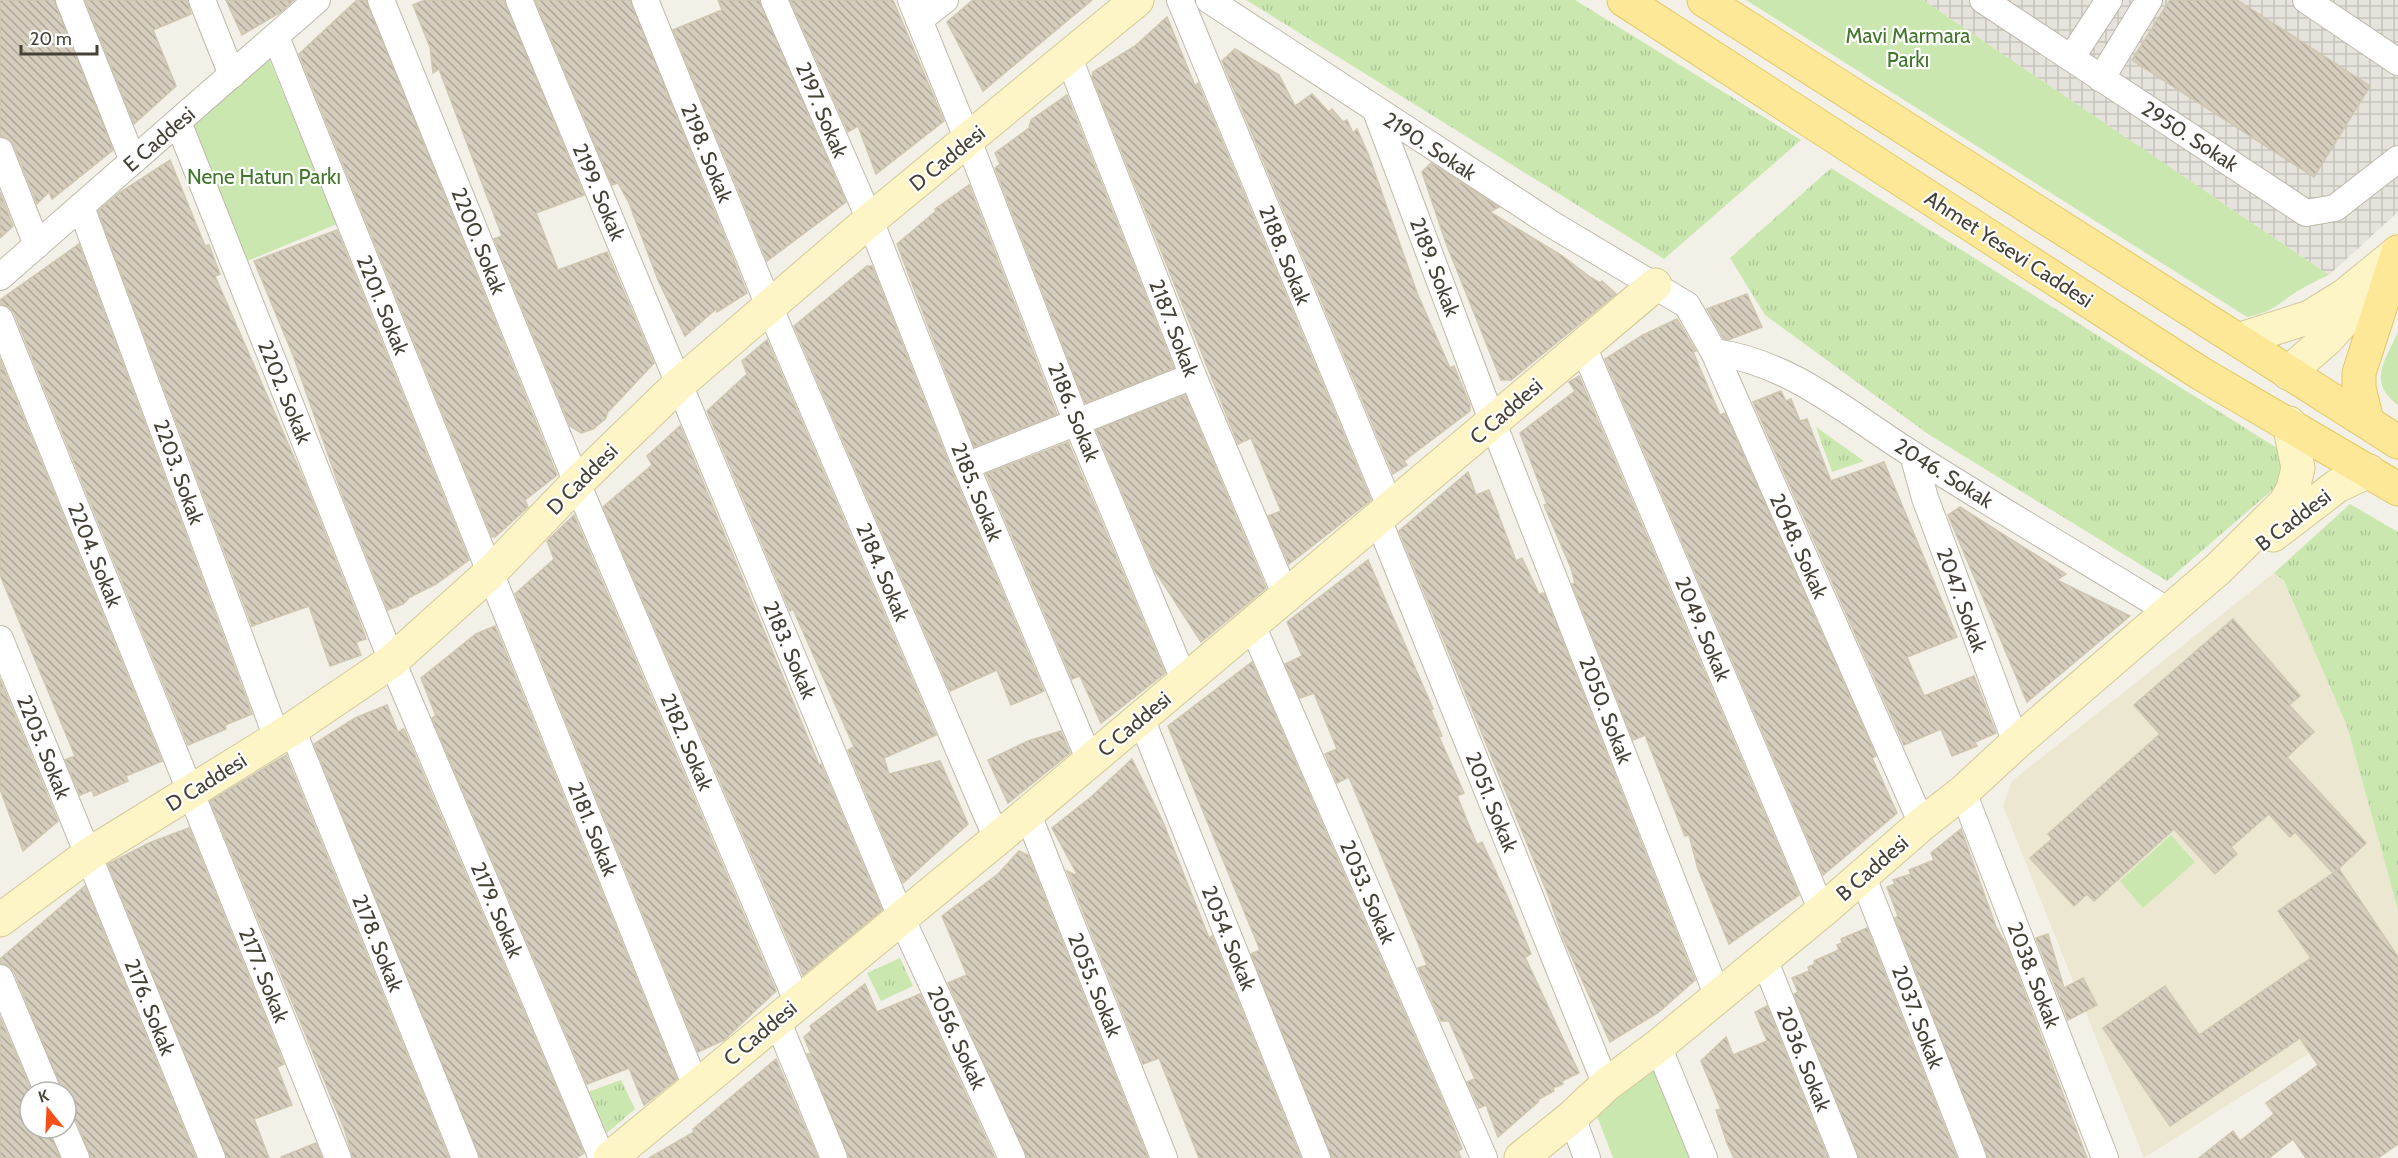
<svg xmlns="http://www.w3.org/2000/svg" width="2398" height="1158" font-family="Cabin,sans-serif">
<defs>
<pattern id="industrial-grid" width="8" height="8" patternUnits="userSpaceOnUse" patternTransform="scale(1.5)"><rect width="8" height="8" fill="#e6e2dc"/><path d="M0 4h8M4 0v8" fill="none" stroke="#c7c3bd"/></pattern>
<pattern id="grass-tufts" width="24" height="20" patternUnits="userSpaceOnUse" patternTransform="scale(1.5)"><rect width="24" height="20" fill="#cae7b0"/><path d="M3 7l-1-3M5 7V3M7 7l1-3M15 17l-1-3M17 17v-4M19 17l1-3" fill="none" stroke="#afc798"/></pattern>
<pattern id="building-back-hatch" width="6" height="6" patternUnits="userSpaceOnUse" patternTransform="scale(1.5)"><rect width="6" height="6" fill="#d5cdbd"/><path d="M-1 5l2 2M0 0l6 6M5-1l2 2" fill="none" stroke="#afa89a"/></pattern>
</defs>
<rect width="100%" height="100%" fill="#f3f1e7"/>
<!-- industrial -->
<polygon fill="url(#industrial-grid)" points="1923,0 2398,0 2398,212 2329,275"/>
<!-- education -->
<polygon fill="#ece7d1" points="2274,573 2284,581 2347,726 2398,910 2398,997 2144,1158 2003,806 2012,781"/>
<!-- grass -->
<g fill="url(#grass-tufts)">
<polygon points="1246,0 1575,0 1801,140 1664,259"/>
<polygon points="1831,168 2277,448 2285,479 2167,581 1928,434 1765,315 1730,258"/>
<polygon points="1816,427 1864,461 1832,472"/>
<polygon points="2350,504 2398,532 2398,910 2347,726 2284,581 2274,573"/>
<polygon points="900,958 913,986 881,1001 867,973"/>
<polygon points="621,1080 635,1109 607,1133 588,1092"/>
</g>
<!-- park -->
<g fill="#cae7b0">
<path d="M1746,0H1923L2329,275C2320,279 2311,283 2303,288C2279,301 2278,311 2247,317Z"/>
<polygon points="268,56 337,224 245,262 190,128"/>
<path d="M2398,332V405C2367,382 2385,361 2398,332Z"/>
<polygon points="2171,835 2195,862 2143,908 2120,881"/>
<polygon points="1656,1055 1698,1158 1613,1158 1594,1108"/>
</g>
<!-- building -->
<g fill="url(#building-back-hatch)" stroke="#cfc6b0" stroke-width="1.5">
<polygon points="0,0 54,0 113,150 52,199 49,192 37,204 14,146 9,139 0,136"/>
<polygon points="85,0 187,0 191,14 153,30 176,86 134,124"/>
<polygon points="226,0 294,0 281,12 242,35"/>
<polygon points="357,0 366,0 557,475 525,500 528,507 495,537 492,537 299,54"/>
<polygon points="425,0 504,0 584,195 536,213 558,270 607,252 654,363 607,413 606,418 593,429 581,433 570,426 494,239 502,236 439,69 433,73 430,47 413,5"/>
<polygon points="535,0 630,0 747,293 717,312 716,309 685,336 658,280 629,203 618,183 612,185"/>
<polygon points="718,0 759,0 846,202 767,261 673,30 722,10"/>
<polygon points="790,0 893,0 944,121 876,174 858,126 848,132"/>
<polygon points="973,0 1092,0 983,91 947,22"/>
<polygon points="2170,0 2237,0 2370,86 2314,177 2132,60"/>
<polygon points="1167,17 1195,86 1198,83 1371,500 1289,564 1268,516 1281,511 1260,460 1251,438 1238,444 1092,77 1093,72 1135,46"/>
<polygon points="1235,49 1279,75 1295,106 1312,94 1329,112 1332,109 1343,122 1347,120 1353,133 1357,129 1369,156 1417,293 1450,368 1454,366 1470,405 1470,411 1404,461 1407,465 1393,474 1222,61"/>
<polygon points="1067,95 1174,368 1085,403 995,168 1000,164 995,153 1029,128 1031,120"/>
<polygon points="170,160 205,246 209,245 220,274 215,276 306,485 360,622 366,639 356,642 361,655 330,666 309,606 252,626 98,211 119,193"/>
<polygon points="1431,163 1499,207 1490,212 1561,255 1590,277 1600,283 1602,281 1616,294 1511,380 1501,380 1446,243 1422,172"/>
<polygon points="969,185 1057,414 974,447 897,244 936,211 935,209"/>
<polygon points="0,192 13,226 0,238"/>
<polygon points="337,230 469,560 436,584 410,597 403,604 388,610 343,497 293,355 254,261"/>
<polygon points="79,244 252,714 225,725 226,729 188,745 14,313 9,307 0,304 0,300"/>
<polygon points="867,266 872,266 952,471 1044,691 1011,705 997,670 950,691 794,326"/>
<polygon points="1747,294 1762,327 1728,340 1724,339 1707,309"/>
<polygon points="1677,319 1696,351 1693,352 1720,415 1725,413 1876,756 1872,758 1897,813 1823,875 1605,359 1643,335"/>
<polygon points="767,340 936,735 884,758 889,774 940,761 968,824 903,883 848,750 854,747 793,609 790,611 707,411 747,374 742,361"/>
<polygon points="0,359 162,761 126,776 128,781 94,796 92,790 80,795 65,760 75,756 0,575"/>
<polygon points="1579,376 1799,895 1729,944 1698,869 1689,835 1685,836 1645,735 1633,740 1572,584 1575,583 1571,568 1544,505 1547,504 1520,433 1575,391 1569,382"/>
<polygon points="1781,391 1786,401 1791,399 1800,421 1807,419 1831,481 1884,462 1957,637 1907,657 1924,696 1974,676 1996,733 1975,742 1977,746 1952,756 1941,729 1904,745 1753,402"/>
<polygon points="1185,395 1266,588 1201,642 1155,571 1096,430"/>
<polygon points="680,426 819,765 821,764 882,910 803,975 603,507 652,465 647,456"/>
<polygon points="1068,442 1165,673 1101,723 1080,676 1072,679 986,474"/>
<polygon points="1468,472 1476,495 1489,490 1516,561 1522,558 1539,594 1544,593 1695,980 1659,1012 1610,1042 1564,940 1549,897 1399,531"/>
<polygon points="1960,507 2066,574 2057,580 2130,616 2027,702 1948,515"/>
<polygon points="574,515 776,991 724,1040 698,1052 515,594 554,559 547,541"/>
<polygon points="1368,560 1433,709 1431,710 1442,736 1439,737 1464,793 1457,796 1477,845 1482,842 1508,898 1531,954 1525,957 1579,1073 1562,1081 1563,1084 1553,1088 1554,1091 1539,1099 1538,1102 1498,1137 1486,1105 1479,1108 1467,1082 1475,1079 1449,1021 1441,1021 1418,968 1427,965 1349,777 1337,783 1325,754 1337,749 1314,693 1300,698 1285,664 1302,656 1287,622"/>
<polygon points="2233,619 2300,696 2289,705 2314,732 2287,757 2366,843 2335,872 2339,869 2398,957 2398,1144 2378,1158 2306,1158 2293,1139 2269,1158 2199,1158 2233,1131 2240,1141 2274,1114 2266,1103 2318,1065 2300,1038 2170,1126 2103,1028 2165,986 2199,1035 2311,958 2278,911 2333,873 2295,832 2290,837 2269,814 2231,847 2237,854 2215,874 2174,829 2094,901 2087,894 2074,906 2030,858 2052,839 2048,834 2160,734 2134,705"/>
<polygon points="495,626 677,1079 644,1105 629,1068 587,1084 432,718 436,716 421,678 476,634"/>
<polygon points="1252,662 1451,1120 1462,1149 1458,1151 1461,1158 1332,1158 1251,954 1260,950 1168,726"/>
<polygon points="0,679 58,821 23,851 0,789"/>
<polygon points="387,705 398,732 404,729 584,1153 577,1158 480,1158 314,744 355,718"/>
<polygon points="1061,731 1070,753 1008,803 988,760 1028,741"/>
<polygon points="286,755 449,1158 353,1158 345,1131 210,801"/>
<polygon points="1132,759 1163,822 1209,938 1212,936 1301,1158 1199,1158 1159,1058 1143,1064 1067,871 1078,876 1052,828 1091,797"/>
<polygon points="189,828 284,1064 277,1067 292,1105 254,1119 269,1158 227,1158 108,864 149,843"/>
<polygon points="1961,829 1996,927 2007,946 2087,1158 1988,1158 1895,918 1898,916 1887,887 1895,884 1893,880 1911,874 1909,870 1934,860 1931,853"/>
<polygon points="1019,851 1028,855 1148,1158 1027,1158 948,983 967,975 942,916 998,874"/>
<polygon points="85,886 196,1158 91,1158 77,1122 66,1114 66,1092 63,1092 14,972 9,966 0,963 0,959"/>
<polygon points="1867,928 1957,1158 1859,1158 1794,994 1798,992 1792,978 1809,971 1808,967 1815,964 1814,961 1839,950 1837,945 1842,943 1841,939"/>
<polygon points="2048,934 2064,988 2083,978 2097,1005 2068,1020 2036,938"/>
<polygon points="865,984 877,1012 920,994 995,1158 849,1158 807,1054 811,1054 804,1037 812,1030 810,1026"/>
<polygon points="1767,1006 1828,1158 1734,1158 1727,1143 1716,1110 1721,1109 1701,1061 1726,1037 1733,1055 1767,1041 1755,1012"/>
<polygon points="0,1017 32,1092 30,1128 48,1128 60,1158 0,1158"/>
<polygon points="776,1059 818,1158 649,1158 694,1132 693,1129"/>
<polygon points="316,1143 322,1158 282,1158 281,1157"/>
</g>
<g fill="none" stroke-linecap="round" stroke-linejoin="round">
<defs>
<g id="street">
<polyline points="69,0 133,161"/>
<polyline points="202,0 232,75"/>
<polyline points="381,0 577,483 797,1001"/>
<polyline points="519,0 901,917 1012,1158"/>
<polyline points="645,0 769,306 997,839"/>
<polyline points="774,0 870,220 966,466 1090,761"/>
<polyline points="911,0 968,140 1077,423 1185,682"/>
<polyline points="1180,0 1391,509"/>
<polyline points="1209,0 1553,225 1687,305 1714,352 1922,824"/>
<polyline points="1983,0 2306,213 2335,208 2398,159"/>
<polyline points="2306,0 2398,62"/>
<polyline points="919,20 945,0"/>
<polyline points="276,37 696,1087"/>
<polyline points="1069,58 1193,376 1286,596"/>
<polyline points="2071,58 2109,0"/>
<polyline points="2101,79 2149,0"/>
<polyline points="1376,111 1493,423 1718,997"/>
<polyline points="178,122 392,661 602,1158"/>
<polyline points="0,151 37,245"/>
<polyline points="81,207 277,738"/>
<polyline points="0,277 317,0"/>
<polyline points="0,319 338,1158"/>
<polyline points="1583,346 1822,911"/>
<path d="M1714,352C1793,363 1849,415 1915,456C1998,509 2084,559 2168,611"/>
<polyline points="1913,455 1925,498 2016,743"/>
<polyline points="966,466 1193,376"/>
<polyline points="1378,519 1606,1085"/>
<polyline points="1252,625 1484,1158"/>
<polyline points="0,639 212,1158"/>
<polyline points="1141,718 1317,1158"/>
<polyline points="292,729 465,1158"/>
<polyline points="1963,792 2105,1158"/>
<polyline points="1027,812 1164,1158"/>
<polyline points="1863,877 1973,1158"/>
<polyline points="1764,959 1844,1158"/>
<polyline points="0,978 48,1092"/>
<polyline points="777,1020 834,1158"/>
<polyline points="1658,1046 1704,1158"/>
<polyline points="1572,1117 1587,1158"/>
<polyline points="63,1128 76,1158"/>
</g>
<g id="secondary">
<polyline points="2241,339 2310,317 2344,296 2398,252"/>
<polyline points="2288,373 2327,339 2369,293"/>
<polyline points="2273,535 2337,486 2369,471"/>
<polyline points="0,920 88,855 292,729 392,661 491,572 577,483 679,384 870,220 1137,0"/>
<polyline points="610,1158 997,839 1655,285"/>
<polyline points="1521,1158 1572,1117 1606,1085 1658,1046 1822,911 1922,824 1963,792 2016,743 2218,569 2285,503 2293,489 2298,468 2289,423"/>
</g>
<g id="primary">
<polyline points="1624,0 2200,373 2398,489"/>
<polyline points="1704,0 2398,442"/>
<polyline points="2367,421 2359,388 2359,373 2398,252"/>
</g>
</defs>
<!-- street casing -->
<use href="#street" stroke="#bfb9aa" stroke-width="28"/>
<!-- secondary casing -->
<use href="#secondary" stroke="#d3c898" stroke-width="35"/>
<!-- primary casing -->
<use href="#primary" stroke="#e2c866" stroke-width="35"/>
<!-- street -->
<use href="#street" stroke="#fff" stroke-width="26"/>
<!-- secondary -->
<use href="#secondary" stroke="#fef5c7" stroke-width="33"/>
<!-- primary -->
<use href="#primary" stroke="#fde897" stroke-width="33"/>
</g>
<g text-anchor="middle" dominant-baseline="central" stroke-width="4.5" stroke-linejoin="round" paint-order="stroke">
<!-- park labels -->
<g font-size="21" fill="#41772a" stroke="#fff">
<text x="1908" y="35">Mavi Marmara<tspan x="1908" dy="24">Parkı</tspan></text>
<text x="264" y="176">Nene Hatun Parkı</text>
</g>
<!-- street labels -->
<g font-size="21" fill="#464136" stroke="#fff">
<text transform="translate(822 110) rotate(67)">2197. Sokak</text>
<text transform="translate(2190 136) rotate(33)">2950. Sokak</text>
<text transform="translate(159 139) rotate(-41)">E Caddesi</text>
<text transform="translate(1430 146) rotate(33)">2190. Sokak</text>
<text transform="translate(707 153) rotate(68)">2198. Sokak</text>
<text transform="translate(947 158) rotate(-39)">D Caddesi</text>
<text transform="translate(599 192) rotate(67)">2199. Sokak</text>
<text transform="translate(479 241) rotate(68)">2200. Sokak</text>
<text transform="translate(2009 249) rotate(33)">Ahmet Yesevi Caddesi</text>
<text transform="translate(1285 255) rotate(68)">2188. Sokak</text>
<text transform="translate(1435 267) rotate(69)">2189. Sokak</text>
<text transform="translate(383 305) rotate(68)">2201. Sokak</text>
<text transform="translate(1174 328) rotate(69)">2187. Sokak</text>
<text transform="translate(285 392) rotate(68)">2202. Sokak</text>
<text transform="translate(1506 411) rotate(-41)">C Caddesi</text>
<text transform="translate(1074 412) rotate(68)">2186. Sokak</text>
<text transform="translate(179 472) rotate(70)">2203. Sokak</text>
<text transform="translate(1944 473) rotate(32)">2046. Sokak</text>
<text transform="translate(582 479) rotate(-45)">D Caddesi</text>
<text transform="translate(977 492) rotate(68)">2185. Sokak</text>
<text transform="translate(2293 520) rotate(-37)">B Caddesi</text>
<text transform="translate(1799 546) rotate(66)">2048. Sokak</text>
<text transform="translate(95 555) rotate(68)">2204. Sokak</text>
<text transform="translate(883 572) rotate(67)">2184. Sokak</text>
<text transform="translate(1962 600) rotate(70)">2047. Sokak</text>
<text transform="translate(1703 629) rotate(67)">2049. Sokak</text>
<text transform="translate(790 650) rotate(67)">2183. Sokak</text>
<text transform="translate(1606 710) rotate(69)">2050. Sokak</text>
<text transform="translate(1134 724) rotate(-40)">C Caddesi</text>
<text transform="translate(687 742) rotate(67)">2182. Sokak</text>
<text transform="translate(44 747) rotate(68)">2205. Sokak</text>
<text transform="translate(206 782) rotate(-32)">D Caddesi</text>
<text transform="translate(1492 802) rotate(68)">2051. Sokak</text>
<text transform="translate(593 829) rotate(68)">2181. Sokak</text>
<text transform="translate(1872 868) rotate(-41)">B Caddesi</text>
<text transform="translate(1368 892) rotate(67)">2053. Sokak</text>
<text transform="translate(497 910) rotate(67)">2179. Sokak</text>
<text transform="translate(1229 938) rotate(68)">2054. Sokak</text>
<text transform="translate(378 943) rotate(68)">2178. Sokak</text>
<text transform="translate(264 975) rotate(68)">2177. Sokak</text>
<text transform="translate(2034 975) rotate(69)">2038. Sokak</text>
<text transform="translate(1095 985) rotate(68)">2055. Sokak</text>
<text transform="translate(150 1007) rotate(68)">2176. Sokak</text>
<text transform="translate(1918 1017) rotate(69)">2037. Sokak</text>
<text transform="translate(760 1033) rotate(-40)">C Caddesi</text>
<text transform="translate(957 1038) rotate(65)">2056. Sokak</text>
<text transform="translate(1804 1059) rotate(68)">2036. Sokak</text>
</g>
</g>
<!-- north arrow -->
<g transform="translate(48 1110) rotate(342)"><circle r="28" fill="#ffffff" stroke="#b5b3af" stroke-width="1.5"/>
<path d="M0-4.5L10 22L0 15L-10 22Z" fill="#f74f1a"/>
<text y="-9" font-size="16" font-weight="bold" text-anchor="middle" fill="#464136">K</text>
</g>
<!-- scale -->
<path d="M21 45v9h76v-9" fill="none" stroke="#464136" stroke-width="3"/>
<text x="30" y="45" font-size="18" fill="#464136" stroke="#ffffff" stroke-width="4.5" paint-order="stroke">20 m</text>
</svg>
